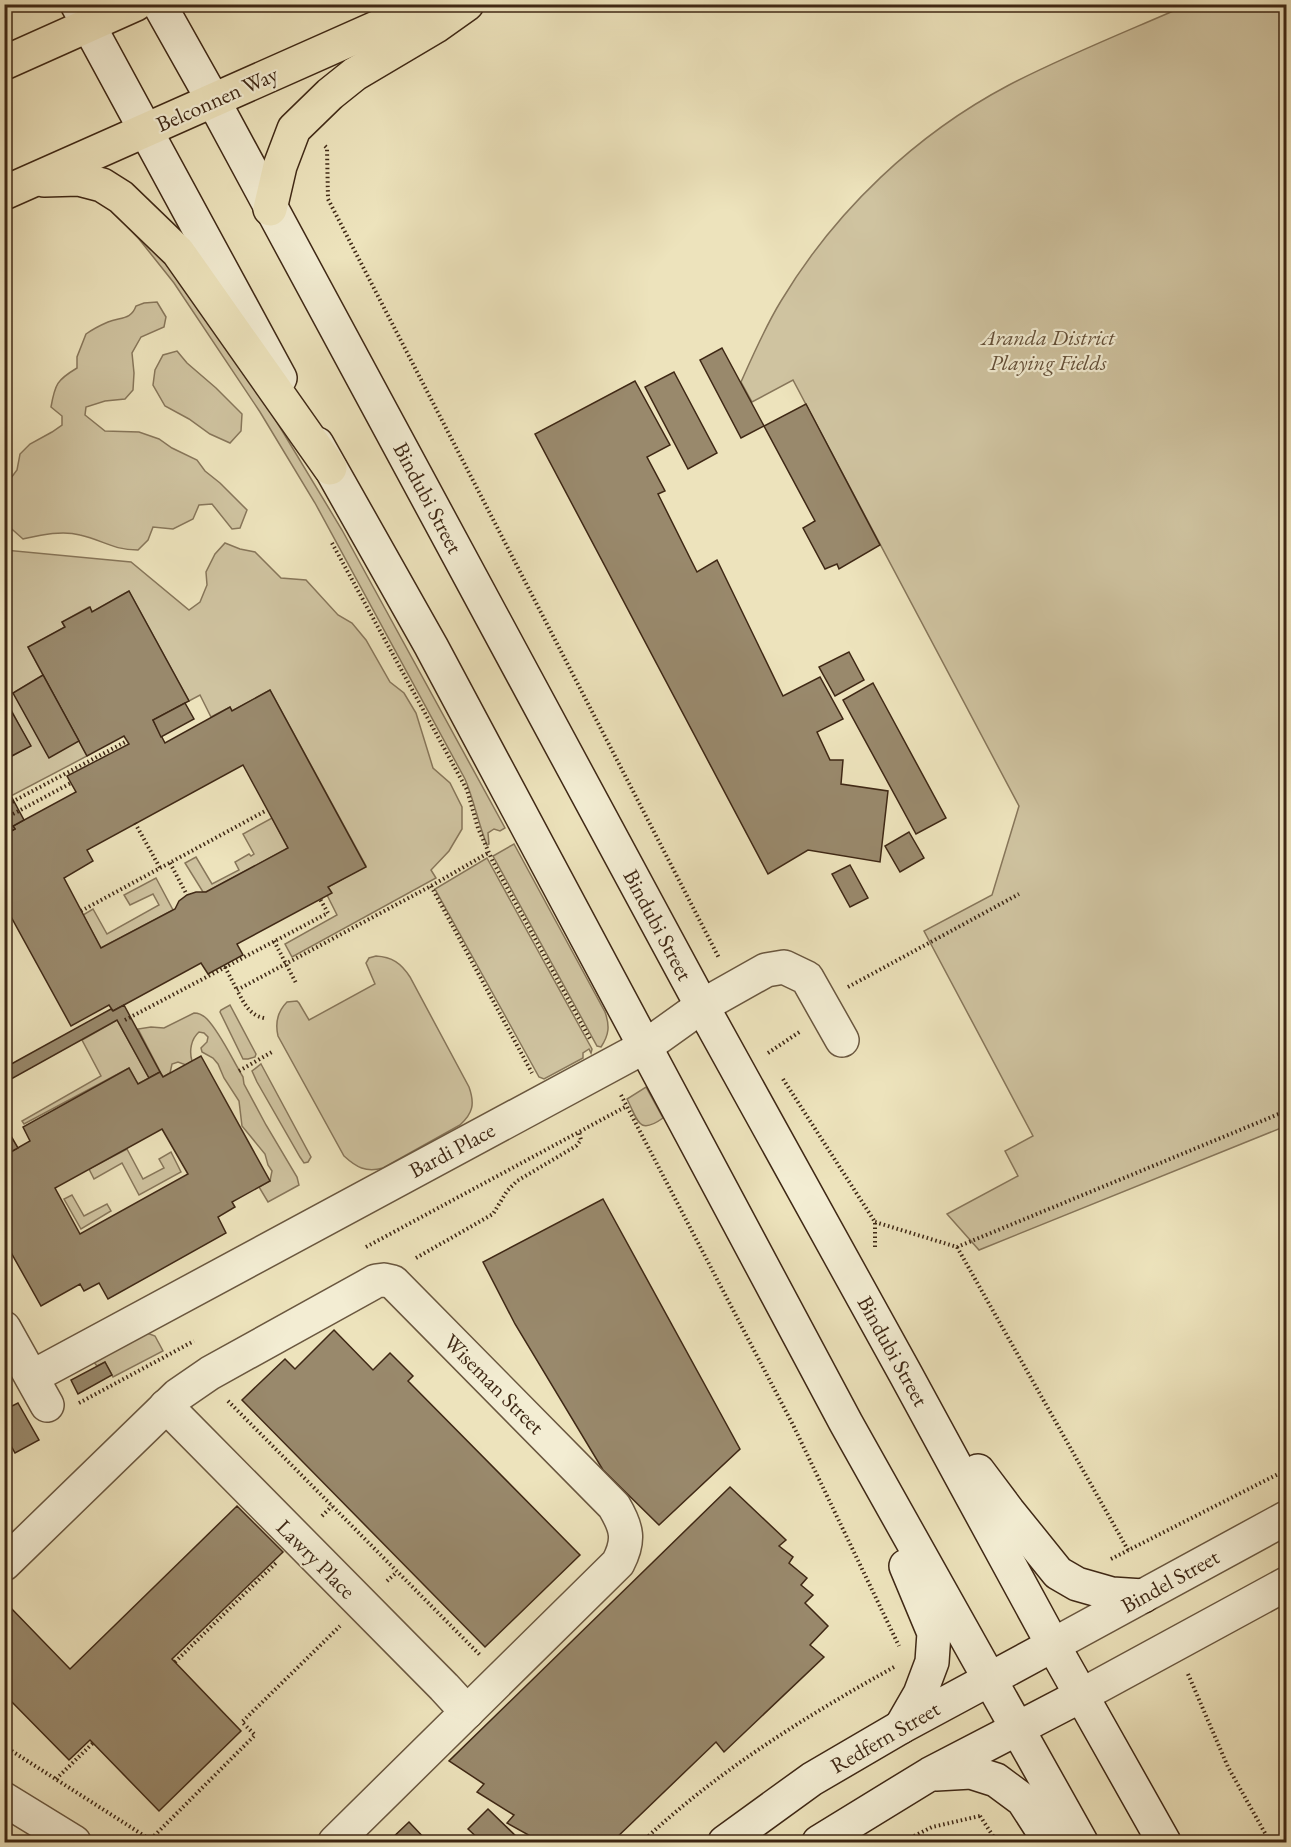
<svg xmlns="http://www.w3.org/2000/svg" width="1291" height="1847" font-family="'EB Garamond',serif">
<rect width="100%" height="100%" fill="#ede3bc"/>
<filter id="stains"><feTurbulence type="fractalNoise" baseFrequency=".00333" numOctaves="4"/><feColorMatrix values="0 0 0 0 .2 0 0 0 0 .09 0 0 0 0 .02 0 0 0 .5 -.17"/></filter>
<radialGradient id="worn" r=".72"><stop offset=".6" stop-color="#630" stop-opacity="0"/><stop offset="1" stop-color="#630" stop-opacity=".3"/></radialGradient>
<!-- green -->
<g fill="#cfc3a0" stroke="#87765a" stroke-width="1.5">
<path d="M1187,5H1286V1126L979,1250L947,1214L1018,1176L1005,1151L1033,1136L924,931L992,895L1019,806L793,380L752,402L741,382C753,355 765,327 781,301C835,211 916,134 1009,85C1067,55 1128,31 1187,5Z"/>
<path d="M116,210L167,262L272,414L342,530L505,828L500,831L494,829L488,833L489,844L487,845C478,823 474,800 465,779L315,503L260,412L174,283L139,239L117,216Z"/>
<path d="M157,302L166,317L164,327L141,337L132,353L134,373L133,390L125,399L105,401L86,407L85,415L105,431L139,432L159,439L172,448L197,460L205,471L220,483L247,510L240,528L232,529L212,504L199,505L193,519L173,529L153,527L148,540L138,550C112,550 103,540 80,535C62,530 41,535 23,539L5,523V486L17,470L20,454L30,444L52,432L62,425V416L51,407C55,384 57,380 77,368V357L86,334C93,329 101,325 108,322C121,317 131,320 136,306L144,303Z"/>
<polygon points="177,351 187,363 216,388 242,414 241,431 230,443 210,434 189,419 165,406 153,385 155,370 163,355"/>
<polygon points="225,543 240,549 255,552 281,578 306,580 338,615 352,623 366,640 390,682 404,693 416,713 433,768 450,783 462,807 462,829 449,851 431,870 436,878 292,957 285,944 337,915 327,895 331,892 328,887 366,866 270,690 232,711 230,707 211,717 200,695 189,701 129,591 92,612 89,607 62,622 65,627 28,647 43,675 13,693 79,741 87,756 11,796 5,783 5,760 30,746 5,698 5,550 131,562 189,610 200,602 207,585 206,572 215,554"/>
<polygon points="272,818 288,848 206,892 203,892 185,863 196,857 212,884 239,870 235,862 249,854 251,856 254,854 243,834"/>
<path d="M514,844L605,1012C610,1026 609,1035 601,1047L597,1046L493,856Z"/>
<polygon points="487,858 592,1049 591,1053 589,1049 583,1053 583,1058 544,1079 539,1077 435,889"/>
<polygon points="156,878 173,910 101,948 83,915 93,909 107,934 159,905 153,894 130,905 124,895"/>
<path d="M376,956C392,957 401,963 410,977L469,1087C475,1104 473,1113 460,1125L383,1168C366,1173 356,1167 344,1156L278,1036C275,1023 277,1012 287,1002L297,1001L299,1003L309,1020L375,984L366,963L369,958Z"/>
<polygon points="230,1005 256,1054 255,1057 248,1059 243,1059 220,1012 221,1010"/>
<path d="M194,1013C200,1013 203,1015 207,1019C221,1034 232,1059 243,1077L244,1084L266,1125L297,1177L299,1185L268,1202L259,1187L270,1181L272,1171L268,1165L265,1154L242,1126L239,1101L224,1078L218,1064L213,1058L202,1052L201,1048L207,1042L208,1037L204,1033L199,1032C191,1039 189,1051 192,1061L186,1065L178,1062L172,1064L170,1073L163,1077L138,1029L151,1027L164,1028Z"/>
<polygon points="117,1020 149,1078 138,1084 129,1068 24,1124 22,1121 101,1076 82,1040"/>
<polygon points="261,1064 311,1157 308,1162 304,1163 300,1157 257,1082 252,1071"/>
<path d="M646,1087L663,1118C638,1136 638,1120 627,1099Z"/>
<polygon points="127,1149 143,1179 164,1168 159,1159 171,1152 181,1172 139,1195 122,1163 94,1179 89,1169"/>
<polygon points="72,1195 84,1216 107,1204 111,1211 81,1229 64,1199"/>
<polygon points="147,1333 155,1336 163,1351 113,1377 105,1362 97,1366 93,1361"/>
</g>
<!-- building -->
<g fill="#99896c" stroke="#3f2815" stroke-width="1.5" fill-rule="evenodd">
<polygon points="722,348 764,426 741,438 700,360"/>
<polygon points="674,372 717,453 688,469 645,387"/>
<polygon points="635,381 670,445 647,457 665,491 658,494 697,572 717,560 783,696 820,677 843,719 817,732 830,760 843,760 841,784 888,791 880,862 808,850 768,874 535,434"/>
<polygon points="806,404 880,545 839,569 837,564 825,569 803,528 815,521 764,426"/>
<path d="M129,591L189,701L153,720L165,743L230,707L232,711L270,690L366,867L328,887L332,893L237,944L243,955L208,974L201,963L113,1011L109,1005L71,1026L4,904V835L15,829L13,826L76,792L67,776L129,744L124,736L87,756L28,647L65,627L62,622L90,607L92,612ZM243,765L288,848L206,892H196L187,895L179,901L175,909L101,948L64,878L93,861L87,850Z"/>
<polygon points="849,652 864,680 835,696 819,667"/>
<polygon points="43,675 79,741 49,758 13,693"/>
<polygon points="873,683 946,818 916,834 843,700"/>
<polygon points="4,698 31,746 4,760"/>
<polygon points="185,703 194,719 161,737 153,720"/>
<polygon points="4,783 24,820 13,826 15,829 11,831 10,829 4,832 4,819 9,817 4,809"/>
<polygon points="909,832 924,858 900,872 885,846"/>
<polygon points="850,865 868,898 850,907 832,874"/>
<polygon points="124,1005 160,1072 149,1078 117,1020 4,1083 4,1068 111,1009 113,1011"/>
<path d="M201,1056L270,1181L232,1202L235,1207L218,1217L226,1233L108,1299L99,1283L84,1291L80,1284L41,1306L4,1240V1162L10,1159L7,1154L30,1141L23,1127L129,1068L138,1084L160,1072L163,1077ZM162,1129L188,1174L80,1234L55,1188Z"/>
<polygon points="4,1124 18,1148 7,1154 4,1149"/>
<polygon points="603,1199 740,1449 659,1525 603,1470 515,1324 483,1262"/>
<polygon points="334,1330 373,1370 390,1353 413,1376 408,1381 580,1555 485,1647 242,1400 285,1359 295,1369"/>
<polygon points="105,1362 112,1375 78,1394 71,1380"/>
<polygon points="18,1403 39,1440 15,1453 4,1433 4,1410"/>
<polygon points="730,1487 786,1540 779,1546 793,1557 789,1563 807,1578 801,1585 813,1595 805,1603 828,1626 810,1645 824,1657 724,1752 716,1742 612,1842 541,1842 507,1823 514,1815 477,1792 484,1784 449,1761"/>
<polygon points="237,1506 283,1552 172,1659 241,1731 159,1811 90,1740 69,1760 4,1694 4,1611 9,1606 70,1669"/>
<polygon points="488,1809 522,1842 482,1842 468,1829"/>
<polygon points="409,1822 428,1842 388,1842"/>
</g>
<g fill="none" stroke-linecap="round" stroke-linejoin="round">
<defs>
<g id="minor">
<polyline points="4,1328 47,1405"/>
<polyline points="32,1377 646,1046 702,1006 766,970 784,967 807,978 842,1040"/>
<polyline points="166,1406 444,1687 467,1712"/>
<path d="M4,1564L178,1395L210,1373L376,1281L384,1280L393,1282L614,1506C627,1528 630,1540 618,1563L335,1842"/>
</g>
<g id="tertiary">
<polyline points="1053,1645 1286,1518"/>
<polyline points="1082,1695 1286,1584"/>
<polyline points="4,1799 74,1842"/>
</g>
<g id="secondary">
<polyline points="77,4 280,378"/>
<polyline points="159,4 213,100 702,1006 905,1373 1053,1645 1164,1842"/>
<polyline points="317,444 431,646 846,1423 1081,1842"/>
<polyline points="978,1471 1008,1511 1058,1573 1077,1584 1112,1594 1143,1596"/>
<polyline points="901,1727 920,1694 932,1662 934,1633 906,1566"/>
<polyline points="936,1774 971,1772 996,1780 1023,1800 1050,1842"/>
<polyline points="725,1842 812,1779 901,1727 1053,1645"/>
<polyline points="819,1842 930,1774 1082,1695"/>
</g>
<g id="primary">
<polyline points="4,63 136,4"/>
<polyline points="44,180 79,179 102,185 121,197 178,252 330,468"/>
<polyline points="4,193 430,4"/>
<polyline points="270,209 280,166 294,129 330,94 355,74 436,26 467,4"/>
</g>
</defs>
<!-- minor casing -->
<use href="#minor" stroke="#6a573f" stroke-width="36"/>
<!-- tertiary casing -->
<use href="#tertiary" stroke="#6a573f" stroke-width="36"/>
<!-- secondary casing -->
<use href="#secondary" stroke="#3f2815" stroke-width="36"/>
<!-- primary casing -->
<use href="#primary" stroke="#3f2815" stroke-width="36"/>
<!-- path -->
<g stroke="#3f2815" stroke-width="4" stroke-dasharray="1.5 3" stroke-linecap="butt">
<polyline points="325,146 327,148 328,199 719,958"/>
<polyline points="332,543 467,790 478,828 493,862 590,1039"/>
<polyline points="8,804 127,741"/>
<polyline points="13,814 71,783"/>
<polyline points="135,823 160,868"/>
<polyline points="170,863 187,895"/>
<polyline points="431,886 532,1073"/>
<polyline points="81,911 267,810"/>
<polyline points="274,941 296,983"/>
<polyline points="225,967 237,990"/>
<polyline points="848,987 1019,894"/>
<path d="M264,1018C249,1015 244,1003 237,990L431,886L488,853"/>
<polyline points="125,1020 328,913 320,899"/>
<polyline points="768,1053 801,1031"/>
<polyline points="239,1071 272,1052"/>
<polyline points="783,1079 875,1222 875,1247"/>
<polyline points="621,1095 793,1425 899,1646"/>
<polyline points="875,1222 957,1247 1286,1111"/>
<polyline points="366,1247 627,1106"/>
<polyline points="957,1247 1128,1550"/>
<polyline points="416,1258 493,1214 507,1191 517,1181 576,1146 581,1140 579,1132"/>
<polyline points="228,1401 480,1655"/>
<polyline points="79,1403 194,1341"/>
<polyline points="322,1516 332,1506"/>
<polyline points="1111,1559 1286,1470"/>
<polyline points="387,1581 397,1572"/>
<polyline points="175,1662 277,1562"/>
<polyline points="1188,1674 1228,1767 1270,1842"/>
<polyline points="4,1746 154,1842"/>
<polyline points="56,1779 93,1743"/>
<polyline points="980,1816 997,1842"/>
<polyline points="151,1839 255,1735 242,1722 340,1626"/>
<path d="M642,1842C716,1772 806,1716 896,1666"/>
<polyline points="902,1842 932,1827 980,1816"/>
</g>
<!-- minor -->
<use href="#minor" stroke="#f3edd3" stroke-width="33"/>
<!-- tertiary -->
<use href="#tertiary" stroke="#f3edd3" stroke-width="33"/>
<!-- secondary -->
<use href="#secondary" stroke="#f3edd3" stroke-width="33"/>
<!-- primary -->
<use href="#primary" stroke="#ede3bc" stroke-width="33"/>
</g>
<g text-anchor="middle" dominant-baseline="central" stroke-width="4.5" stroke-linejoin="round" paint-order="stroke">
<!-- street labels -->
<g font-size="22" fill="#3f2815" stroke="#f3edd3">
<text transform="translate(217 99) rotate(-24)">Belconnen Way</text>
<text transform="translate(428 498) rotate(62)">Bindubi Street</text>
<text transform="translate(658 925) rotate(62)">Bindubi Street</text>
<text transform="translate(452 1150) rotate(-28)">Bardi Place</text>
<text transform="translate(893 1351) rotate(61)">Bindubi Street</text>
<text transform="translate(494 1384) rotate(45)">Wiseman Street</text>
<text transform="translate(316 1559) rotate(45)">Lawry Place</text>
<text transform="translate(1170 1581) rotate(-29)">Bindel Street</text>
<text transform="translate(885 1737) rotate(-30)">Redfern Street</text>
</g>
<!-- park labels -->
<g font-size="22" font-style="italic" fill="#634f38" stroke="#f3edd3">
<text x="1048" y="337">Aranda District<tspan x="1048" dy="25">Playing Fields</tspan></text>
</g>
</g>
<!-- margin -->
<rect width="1291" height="1847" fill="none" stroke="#ede3bc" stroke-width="24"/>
<rect x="6" y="6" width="1279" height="1835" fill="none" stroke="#3f2815" stroke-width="3"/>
<rect x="12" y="12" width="1267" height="1823" fill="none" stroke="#3f2815" stroke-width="1.5"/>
<rect width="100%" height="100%" filter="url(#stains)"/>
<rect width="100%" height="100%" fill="url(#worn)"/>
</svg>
